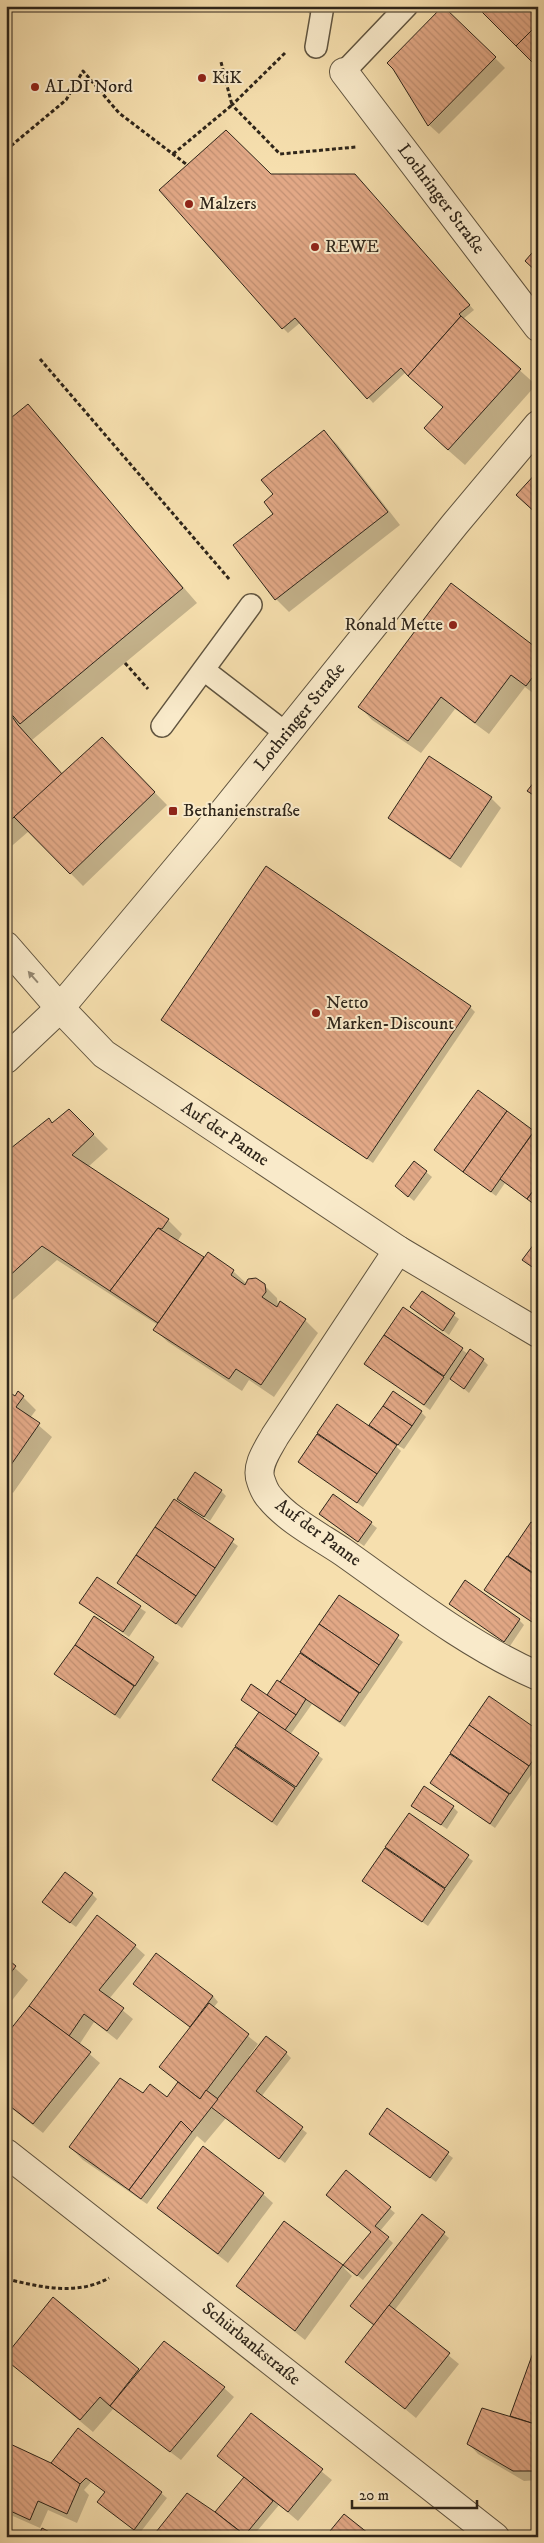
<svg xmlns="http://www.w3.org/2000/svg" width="544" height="2543" font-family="'IM FELL DW Pica',serif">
<defs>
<pattern id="building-back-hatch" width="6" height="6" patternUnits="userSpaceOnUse" patternTransform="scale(1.25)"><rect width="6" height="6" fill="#e2a886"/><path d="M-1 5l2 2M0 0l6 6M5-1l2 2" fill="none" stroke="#c29073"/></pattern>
</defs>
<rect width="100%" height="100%" fill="#f6dfae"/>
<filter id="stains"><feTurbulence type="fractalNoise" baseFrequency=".004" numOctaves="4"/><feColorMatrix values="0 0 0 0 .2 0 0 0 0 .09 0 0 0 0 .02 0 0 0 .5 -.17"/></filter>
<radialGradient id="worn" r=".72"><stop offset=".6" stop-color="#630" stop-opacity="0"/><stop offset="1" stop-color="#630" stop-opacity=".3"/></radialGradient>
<!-- shadow -->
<g fill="#0003">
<polygon points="301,6 322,6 312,16"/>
<polygon points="444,7 505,68 439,134 429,125 395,70"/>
<polygon points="270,175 360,181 474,310 463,319 536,385 465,465 441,444 444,408 406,372 373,403 301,322 288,333 283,328 161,190"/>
<polygon points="27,406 197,603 32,740 62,775 114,751 167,805 83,886 29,831 6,851 6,424"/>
<polygon points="324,432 337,444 400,525 289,612 276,599 275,495"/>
<polygon points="538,651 538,697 525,687 489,734 455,709 421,753 372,720 360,707"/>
<polygon points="430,757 491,798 501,808 461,868 400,827 390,818"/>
<polygon points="470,1007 475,1012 373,1163 162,1020"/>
<polygon points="478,1092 534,1133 538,1128 538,1207 505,1183 496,1196 441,1155"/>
<polygon points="69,1110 108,1149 88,1167 168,1220 182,1234 177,1242 204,1259 208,1254 233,1271 247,1284 264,1285 277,1298 278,1306 281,1303 305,1320 318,1333 274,1397 249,1380 242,1391 168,1342 155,1330 158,1325 57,1260 6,1306 6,1153 49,1120 53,1124"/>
<polygon points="414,1162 432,1177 414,1201 396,1186"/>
<polygon points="422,1293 459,1319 449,1335 412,1307"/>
<polygon points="404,1308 468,1354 483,1360 488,1365 469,1393 451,1378 430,1410 366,1364"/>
<polygon points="6,1392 15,1398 23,1397 36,1410 30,1418 52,1437 13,1493 6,1488"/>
<polygon points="337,1406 379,1433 371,1425 421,1412 426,1417 404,1449 393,1443 401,1451 363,1507 299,1462"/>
<polygon points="221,1491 226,1496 210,1521 193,1510 191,1512 238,1546 182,1628 118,1583 187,1507 179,1499"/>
<polygon points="334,1495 377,1528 364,1546 326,1519"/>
<polygon points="532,1524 538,1528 538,1625 486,1590"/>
<polygon points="97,1579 146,1612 129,1637 81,1603"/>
<polygon points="339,1597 403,1642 345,1727 312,1704 290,1735 323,1759 277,1826 214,1780 260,1713 243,1700 267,1697 278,1681 281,1683"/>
<polygon points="451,1604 519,1620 524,1625 510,1646"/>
<polygon points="95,1617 159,1663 120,1719 56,1674"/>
<polygon points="489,1698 538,1731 538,1765 495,1828 432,1783"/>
<polygon points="412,1806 453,1807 458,1812 447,1829"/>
<polygon points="409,1815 473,1861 428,1926 364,1881"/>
<polygon points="92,1894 97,1899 76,1927 49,1907"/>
<polygon points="135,1946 145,1955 109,1999 133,2019 117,2040 94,2022 79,2045 100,2063 43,2133 6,2104 6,2036"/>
<polygon points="156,1955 213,1996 218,2002 213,2008 258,2044 249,2056 286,2053 291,2058 261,2097 307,2133 285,2163 226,2118 205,2143 197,2136 147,2204 83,2160 70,2147 144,2095 167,2098 179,2083 161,2067 191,2027 134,1984"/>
<polygon points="6,1960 28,1980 6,2008"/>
<polygon points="388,2110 453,2158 436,2182 370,2134"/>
<polygon points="346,2172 395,2213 380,2231 393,2243 363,2280 345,2266 344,2268 352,2276 305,2340 238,2286 284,2223 343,2267 372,2232"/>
<polygon points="263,2194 273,2203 228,2263 158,2208"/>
<polygon points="422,2216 449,2238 394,2311 459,2364 416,2418 347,2361 375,2325"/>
<polygon points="53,2298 140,2372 224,2388 234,2397 181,2460 113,2409 93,2432 6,2359"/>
<polygon points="538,2343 538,2480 524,2481 478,2454 469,2444 511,2418"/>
<polygon points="252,2415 332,2480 298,2521 279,2505 252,2537 154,2537 224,2520 216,2512 245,2478 219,2456"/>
<polygon points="6,2443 52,2465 161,2493 167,2498 139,2534 98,2502 106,2493 91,2482 84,2490 89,2495 77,2523 48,2510 40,2528 6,2513"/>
</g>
<!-- building -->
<g fill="url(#building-back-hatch)" stroke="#2e251a">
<polygon points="443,6 496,57 428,126 393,69 387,63"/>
<polygon points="476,6 531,6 528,9 538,19 538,24 516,46"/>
<polygon points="531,6 538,6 538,19 528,9"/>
<polygon points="538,24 538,68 516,46"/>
<polygon points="226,130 271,174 355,174 470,305 459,314 461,316 408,376 401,368 367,399 295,318 282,329 159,190"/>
<polygon points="538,246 538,273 525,261"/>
<polygon points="461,316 521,369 448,450 424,428 443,407 408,376"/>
<polygon points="28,404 183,588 20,724 6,708 6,422"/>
<polygon points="324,430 388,512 275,600 233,545 273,514 264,502 273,494 261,480"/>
<polygon points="538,471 538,515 516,495"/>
<polygon points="451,583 538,649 538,670 526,686 511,675 475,723 441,697 408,741 358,707"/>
<polygon points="6,708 18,725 63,775 6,824"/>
<polygon points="102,737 155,792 70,874 14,817"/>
<polygon points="429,756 492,797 450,859 388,818"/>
<polygon points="538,777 538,798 527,791"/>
<polygon points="266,866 471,1006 367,1159 161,1020"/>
<polygon points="478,1090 507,1111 463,1172 434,1150"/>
<polygon points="69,1109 94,1134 72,1155 169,1219 162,1229 158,1228 110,1291 42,1246 6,1279 6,1152 49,1118 52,1123"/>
<polygon points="507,1111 534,1131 491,1192 463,1172"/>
<polygon points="538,1126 538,1184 527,1199 500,1179"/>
<polygon points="414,1161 427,1171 408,1197 395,1186"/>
<polygon points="538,1185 538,1207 527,1199"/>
<polygon points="158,1228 204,1257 158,1323 110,1291"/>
<polygon points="534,1244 538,1247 538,1271 522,1260"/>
<polygon points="208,1252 234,1270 231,1275 245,1285 248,1279 256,1278 265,1284 266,1292 262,1297 277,1307 280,1301 306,1319 261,1385 236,1369 229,1379 153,1330"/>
<polygon points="422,1291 455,1313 443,1331 410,1307"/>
<polygon points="403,1307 463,1348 444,1376 384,1335"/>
<polygon points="384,1335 444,1377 424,1405 364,1364"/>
<polygon points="470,1349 484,1359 464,1389 450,1379"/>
<polygon points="6,1390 15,1396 18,1391 24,1396 16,1407 40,1423 6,1472"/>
<polygon points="393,1391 422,1411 412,1426 383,1406"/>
<polygon points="337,1404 397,1445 377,1474 317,1433"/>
<polygon points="383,1406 412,1426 398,1445 369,1425"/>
<polygon points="317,1434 377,1474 357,1503 298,1462"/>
<polygon points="195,1472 222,1490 204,1517 177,1499"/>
<polygon points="333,1494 372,1522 358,1542 319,1514"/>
<polygon points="174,1499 234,1539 215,1568 155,1527"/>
<polygon points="531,1522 538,1526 538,1576 508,1556"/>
<polygon points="155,1527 215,1568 196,1596 136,1555"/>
<polygon points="136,1555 196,1596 176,1624 117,1583"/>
<polygon points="507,1556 538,1577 538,1626 484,1590"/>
<polygon points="97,1577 141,1606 123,1632 79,1603"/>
<polygon points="465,1580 520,1619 504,1642 449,1604"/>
<polygon points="339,1595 399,1635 379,1665 319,1624"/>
<polygon points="94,1616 154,1657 135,1686 75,1645"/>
<polygon points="319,1624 379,1665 360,1693 300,1652"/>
<polygon points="75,1645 134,1686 115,1715 54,1674"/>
<polygon points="300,1653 359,1693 340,1722 280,1682"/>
<polygon points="277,1680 306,1699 296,1715 267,1695"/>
<polygon points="251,1684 296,1715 285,1730 241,1700"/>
<polygon points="489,1696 538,1730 538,1753 529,1766 469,1725"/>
<polygon points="259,1712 319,1753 296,1787 235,1746"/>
<polygon points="469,1725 529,1766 510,1794 450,1753"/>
<polygon points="235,1747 295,1788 272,1822 212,1780"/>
<polygon points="450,1754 509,1794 490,1824 430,1783"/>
<polygon points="424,1786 454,1806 441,1825 411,1806"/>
<polygon points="409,1813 469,1855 445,1888 385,1847"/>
<polygon points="385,1848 445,1889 422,1922 362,1881"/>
<polygon points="65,1872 93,1893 70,1923 42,1902"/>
<polygon points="97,1915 136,1945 99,1990 124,2008 107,2031 84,2014 69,2036 29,2006"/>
<polygon points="156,1953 213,1996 190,2027 133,1984"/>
<polygon points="6,1958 16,1966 6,1979"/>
<polygon points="209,2003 249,2034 200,2099 159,2067"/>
<polygon points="29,2006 91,2052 33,2124 6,2103 6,2035"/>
<polygon points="266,2036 287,2052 256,2091 303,2127 279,2159 211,2107"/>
<polygon points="120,2078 143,2093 150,2084 167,2097 178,2082 200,2099 206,2090 218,2099 192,2132 181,2121 129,2190 69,2147"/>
<polygon points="387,2108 449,2152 430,2178 369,2134"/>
<polygon points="181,2121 192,2132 141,2199 129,2190"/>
<polygon points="203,2146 264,2193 218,2254 157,2208"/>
<polygon points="346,2170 391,2207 375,2226 389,2237 357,2276 343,2265 371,2232 326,2195"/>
<polygon points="422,2214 445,2232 374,2325 350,2306"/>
<polygon points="284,2221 343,2265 295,2331 236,2286"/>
<polygon points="53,2297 139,2369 110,2406 100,2397 80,2420 6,2360 6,2355"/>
<polygon points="389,2305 450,2353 405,2409 345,2362"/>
<polygon points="538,2339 538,2425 510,2416"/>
<polygon points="164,2341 225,2387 170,2452 110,2406"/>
<polygon points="482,2408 538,2425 538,2471 513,2471 467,2444"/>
<polygon points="251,2413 323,2469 288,2512 217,2456"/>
<polygon points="78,2428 162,2492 134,2530 97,2502 105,2492 86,2478 80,2484 51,2463"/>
<polygon points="6,2442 51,2463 80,2484 67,2514 38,2501 30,2520 6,2509"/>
<polygon points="244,2477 273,2501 245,2535 215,2512"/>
<polygon points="187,2493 215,2512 247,2537 152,2537"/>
<polygon points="344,2514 373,2537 325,2537"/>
<polygon points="42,2528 59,2537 38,2537"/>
</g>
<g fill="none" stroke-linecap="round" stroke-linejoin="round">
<defs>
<g id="service">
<polyline points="316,47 323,6"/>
<polyline points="344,72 407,6"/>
<polyline points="204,670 287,734"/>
<polyline points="162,726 251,605"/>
</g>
<g id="minor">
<polyline points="344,72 538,327"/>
<polyline points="6,946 60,1008 104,1054 398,1250 538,1333"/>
<polyline points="6,1059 60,1008 208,831 455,524 538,425"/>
<path d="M398,1250L275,1436C268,1449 255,1466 261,1481C263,1487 266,1494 270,1498C288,1520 319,1536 343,1552C404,1595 469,1646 538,1676"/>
<polyline points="6,2153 495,2537"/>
</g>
</defs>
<!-- service casing -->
<use href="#service" stroke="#60543f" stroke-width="24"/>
<!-- minor casing -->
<use href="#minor" stroke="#60543f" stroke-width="30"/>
<!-- path -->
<g stroke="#2e251a" stroke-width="3" stroke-dasharray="4 2.5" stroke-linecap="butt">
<polyline points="285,53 232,105 280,154 356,147"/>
<polyline points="6,150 66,100 83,71 119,113 186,164"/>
<polyline points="173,154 232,105 221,62"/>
<polyline points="40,359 230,580"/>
<polyline points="125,663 148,689"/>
<path d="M7,2279C40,2287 77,2296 109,2278"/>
</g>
<!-- service -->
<use href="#service" stroke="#f9eaca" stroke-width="21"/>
<!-- minor -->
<use href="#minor" stroke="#f9eaca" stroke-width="28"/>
</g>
<!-- one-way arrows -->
<defs><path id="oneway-solid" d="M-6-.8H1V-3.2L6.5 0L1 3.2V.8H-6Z" transform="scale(1.25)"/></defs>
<use fill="#948872" href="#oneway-solid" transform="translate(33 977) rotate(-131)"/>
<!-- markers -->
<g fill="#8f2418" stroke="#f9eaca" stroke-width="2">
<circle cx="202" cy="78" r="5"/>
<circle cx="35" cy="87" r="5"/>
<circle cx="189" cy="204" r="5"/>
<circle cx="315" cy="247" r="5"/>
<circle cx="453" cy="625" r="5"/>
<rect x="168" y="806" width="10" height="10" rx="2.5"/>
<circle cx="316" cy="1013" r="5"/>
</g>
<g text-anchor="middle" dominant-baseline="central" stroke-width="4" stroke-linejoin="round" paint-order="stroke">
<!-- poi labels -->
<g font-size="18" fill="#2e251a" stroke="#f9eaca" text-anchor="start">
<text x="212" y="78">KiK</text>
<text x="45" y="87">ALDI Nord</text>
<text x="199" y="204">Malzers</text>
<text x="325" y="247">REWE</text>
<text x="443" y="625" text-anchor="end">Ronald Mette</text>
<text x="183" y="811">Bethanienstraße</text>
<text x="326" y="1003">Netto<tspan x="326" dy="21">Marken-Discount</tspan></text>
</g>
<!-- street labels -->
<g font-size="18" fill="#2e251a" stroke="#f9eaca">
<text transform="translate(441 199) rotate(53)">Lothringer Straße</text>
<text transform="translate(300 717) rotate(-51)">Lothringer Straße</text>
<text transform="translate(225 1134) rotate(34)">Auf der Panne</text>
<text transform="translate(318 1533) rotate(36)">Auf der Panne</text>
<text transform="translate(251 2344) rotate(39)">Schürbankstraße</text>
</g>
</g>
<!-- margin -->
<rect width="544" height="2543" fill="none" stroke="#f6dfae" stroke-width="25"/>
<rect x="8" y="8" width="529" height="2528" fill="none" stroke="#2e251a" stroke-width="2.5"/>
<rect x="12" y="12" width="519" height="2518" fill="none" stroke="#2e251a"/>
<!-- scale -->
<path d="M352 2500v8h125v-8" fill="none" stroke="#2e251a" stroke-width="2.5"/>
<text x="359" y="2500" font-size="15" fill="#2e251a" stroke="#f9eaca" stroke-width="4" paint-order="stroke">20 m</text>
<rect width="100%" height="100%" filter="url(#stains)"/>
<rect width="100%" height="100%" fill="url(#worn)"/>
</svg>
